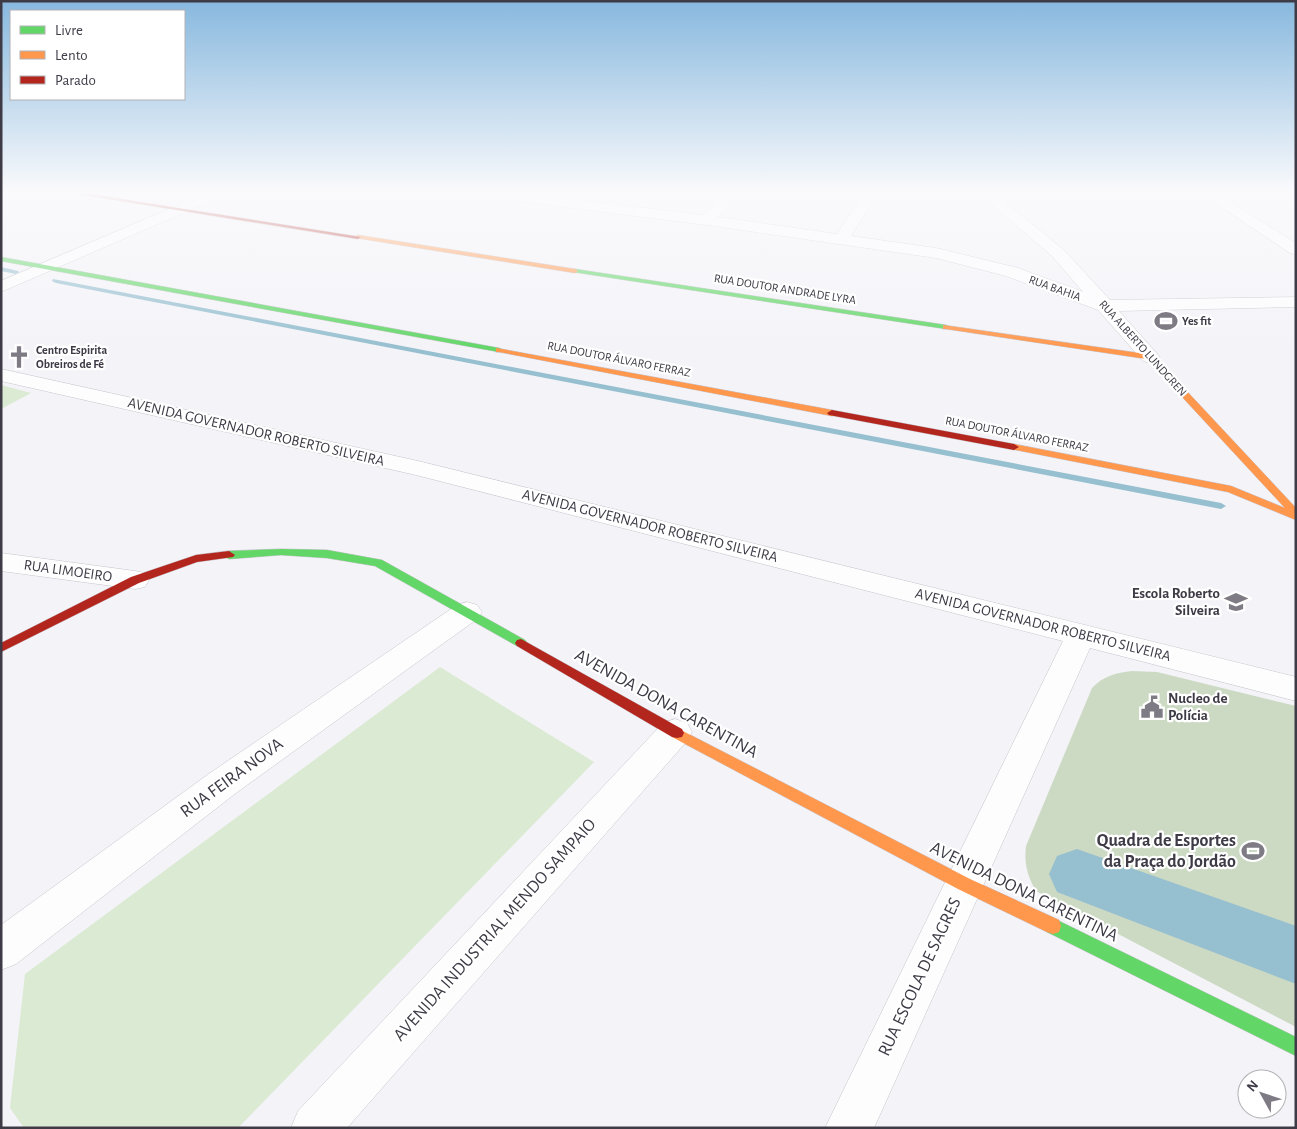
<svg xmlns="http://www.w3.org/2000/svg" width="1297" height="1129" font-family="'Alegreya Sans',sans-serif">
<rect width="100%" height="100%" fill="#f4f3f8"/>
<!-- green -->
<g fill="#dbead3">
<polygon points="1,385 31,393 1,409"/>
<polygon points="440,667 594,762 238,1128 24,1128 10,1108 25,974"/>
</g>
<!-- forest -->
<path fill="#ccdac4" d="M1132,671L1157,672L1296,706V1027L1036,891C1027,876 1024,863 1026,846L1092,688C1103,676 1116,673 1132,671Z"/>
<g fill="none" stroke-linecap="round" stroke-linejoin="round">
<!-- stream -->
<g fill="#96bfcf" fill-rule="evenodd">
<polygon points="1,267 18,271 19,272 16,274 1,271"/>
<polygon points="53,279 1221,503 1226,506 1221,509 56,283 52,281"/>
</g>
<!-- canal -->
<polygon fill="#96bfcf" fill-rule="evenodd" points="1077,849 1296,926 1296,984 1057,892 1049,874 1057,856"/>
<defs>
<g id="street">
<polygon points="211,191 229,191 227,194 1,292 1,281"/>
<polygon points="463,191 503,191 703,215 726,191 741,191 718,217 837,234 865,191 879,191 851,236 936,248 1018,268 1083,292 1052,256 976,191 991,191 1064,250 1110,300 1296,297 1296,307 1119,311 1160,357 1157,361 1150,363 1143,361 1098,310 1006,276 936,258 707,225 470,195"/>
<polygon points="1197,191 1213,191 1296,243 1296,255 1290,253"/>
<polygon points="1,369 418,461 1296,677 1296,701 1090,648 874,1128 825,1128 1063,641 416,475 1,381"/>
<polygon points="1,553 135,571 145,573 149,580 145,587 135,589 1,571"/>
<polygon points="467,602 477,605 482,612 477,619 236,793 16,964 1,970 1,925 210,773 457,605"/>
<polygon points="675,719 687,723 692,732 687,741 347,1128 291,1128 298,1111 663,723"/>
</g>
<g id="fast">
<polygon points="1,257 499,348 503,350 499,352 1,261"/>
<polygon points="575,269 946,325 950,327 946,329 573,272 572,271"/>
<polygon points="281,549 327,550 382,560 525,640 527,643 525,646 517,646 375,566 327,558 281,555 229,559 223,555 229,551"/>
<polygon points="1053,918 1296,1037 1296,1056 1047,932 1045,926 1047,920"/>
</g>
<g id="slow">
<polygon points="358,235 575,269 578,271 575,273 356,238 356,236"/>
<polygon points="943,325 1153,355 1296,508 1296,520 1228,492 1011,449 1011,445 1014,444 1231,486 1285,508 1147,359 946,329 943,329"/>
<polygon points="496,348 832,410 837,413 832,416 499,352 496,352"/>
<polygon points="677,728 970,879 1059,920 1061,926 1059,932 1053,934 1047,932 958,889 672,737 670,733 672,729"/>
</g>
<g id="jam">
<polygon points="58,191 71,191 361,237 358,239"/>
<polygon points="832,410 1014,444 1019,447 1014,450 829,415 827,413"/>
<polygon points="229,551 235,555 233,557 197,562 139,583 1,652 1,643 131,577 196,555"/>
<polygon points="521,639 682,729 684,733 682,737 677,738 672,737 517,646 515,643 517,640"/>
</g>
</defs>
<!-- street casing -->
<use href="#street" stroke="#c6c4cb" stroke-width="1"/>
<!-- fast casing -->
<use href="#fast" stroke="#c6c4cb" stroke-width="1"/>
<!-- slow casing -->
<use href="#slow" stroke="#c6c4cb" stroke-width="1"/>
<!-- jam casing -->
<use href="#jam" stroke="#c6c4cb" stroke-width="1"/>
<!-- street -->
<use href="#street" fill="#fdfdfe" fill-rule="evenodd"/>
<!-- fast -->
<use href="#fast" fill="#63d668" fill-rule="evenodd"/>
<!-- slow -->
<use href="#slow" fill="#ff974d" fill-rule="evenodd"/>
<!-- jam -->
<use href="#jam" fill="#b3261e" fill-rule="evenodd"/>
</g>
<!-- sky -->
<linearGradient id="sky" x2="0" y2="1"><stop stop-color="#87b8de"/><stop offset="0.55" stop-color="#fafafc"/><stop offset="1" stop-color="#fafafc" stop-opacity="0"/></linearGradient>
<rect width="1297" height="349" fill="url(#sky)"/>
<!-- icons -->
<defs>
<symbol id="stadium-bare" viewBox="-9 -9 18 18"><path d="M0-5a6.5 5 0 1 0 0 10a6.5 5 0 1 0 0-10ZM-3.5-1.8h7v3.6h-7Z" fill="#7e7b84" stroke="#fff" stroke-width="2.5" paint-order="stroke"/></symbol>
<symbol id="church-bare" viewBox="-9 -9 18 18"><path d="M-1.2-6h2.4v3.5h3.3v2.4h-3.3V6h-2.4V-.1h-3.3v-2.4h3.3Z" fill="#7e7b84" stroke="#fff" stroke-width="2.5" paint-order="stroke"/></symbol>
<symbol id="school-bare" viewBox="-9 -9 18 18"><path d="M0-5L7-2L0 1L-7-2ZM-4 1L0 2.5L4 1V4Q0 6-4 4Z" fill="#7e7b84" stroke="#fff" stroke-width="2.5" paint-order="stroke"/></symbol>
<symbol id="civic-bare" viewBox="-9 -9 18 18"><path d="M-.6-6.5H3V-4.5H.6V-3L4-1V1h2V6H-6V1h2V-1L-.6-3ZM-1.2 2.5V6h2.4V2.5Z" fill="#7e7b84" stroke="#fff" stroke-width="2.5" paint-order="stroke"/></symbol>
</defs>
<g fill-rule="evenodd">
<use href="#stadium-bare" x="1150" y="305" width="32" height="32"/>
<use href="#church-bare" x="3" y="341" width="32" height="32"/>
<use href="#school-bare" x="1220" y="586" width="32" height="32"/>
<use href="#civic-bare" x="1136" y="691" width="32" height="32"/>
<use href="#stadium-bare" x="1237" y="835" width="32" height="32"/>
</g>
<g text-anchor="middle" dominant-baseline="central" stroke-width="4.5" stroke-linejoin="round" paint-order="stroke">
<!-- far-street labels -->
<g font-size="12" fill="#3e3b46" stroke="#fff">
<text transform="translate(1055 288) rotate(20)">RUA BAHIA</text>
<text transform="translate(785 289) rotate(9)">RUA DOUTOR ANDRADE LYRA</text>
<text transform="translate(1143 348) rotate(48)">RUA ALBERTO LUNDGREN</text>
<text transform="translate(619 359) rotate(11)">RUA DOUTOR ÁLVARO FERRAZ</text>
<text transform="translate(1017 434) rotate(11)">RUA DOUTOR ÁLVARO FERRAZ</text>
</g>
<!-- far-poi labels -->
<g font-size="12" font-weight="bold" fill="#3e3b46" stroke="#fff" text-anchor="start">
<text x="1182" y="321">Yes fit</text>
<text x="36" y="350">Centro Espirita<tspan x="36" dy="14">Obreiros de Fé</tspan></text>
</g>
<!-- street labels -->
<g font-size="15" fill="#3e3b46" stroke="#fff">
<text transform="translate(256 432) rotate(13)">AVENIDA GOVERNADOR ROBERTO SILVEIRA</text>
<text transform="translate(650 526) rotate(14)">AVENIDA GOVERNADOR ROBERTO SILVEIRA</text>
<text transform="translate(68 571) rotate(8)">RUA LIMOEIRO</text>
<text transform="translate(1043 625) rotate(14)">AVENIDA GOVERNADOR ROBERTO SILVEIRA</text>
</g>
<!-- poi labels -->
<g font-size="15" font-weight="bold" fill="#3e3b46" stroke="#fff" text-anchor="end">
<text x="1220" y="593">Escola Roberto<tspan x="1220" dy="17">Silveira</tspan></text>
<text x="1168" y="698" text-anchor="start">Nucleo de<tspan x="1168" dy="17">Polícia</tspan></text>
</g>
<!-- near-street labels -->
<g font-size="18" fill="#3e3b46" stroke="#fff">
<text transform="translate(666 704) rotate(29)">AVENIDA DONA CARENTINA</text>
<text transform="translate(232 778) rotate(-36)">RUA FEIRA NOVA</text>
<text transform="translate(1024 892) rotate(26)">AVENIDA DONA CARENTINA</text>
<text transform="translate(495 930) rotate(-48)">AVENIDA INDUSTRIAL MENDO SAMPAIO</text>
<text transform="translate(920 977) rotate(-65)">RUA ESCOLA DE SAGRES</text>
</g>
<!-- near-poi labels -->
<g font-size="18" font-weight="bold" fill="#3e3b46" stroke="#fff" text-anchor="end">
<text x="1236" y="841">Quadra de Esportes<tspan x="1236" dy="21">da Praça do Jordão</tspan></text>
</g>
</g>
<!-- border -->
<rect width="1297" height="1129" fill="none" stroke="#3e3b46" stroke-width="5"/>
<!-- legend -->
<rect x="10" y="10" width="175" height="90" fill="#ffffff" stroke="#b2b1b5"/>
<rect x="20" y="26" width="25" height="8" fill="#63d668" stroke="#b2b1b5"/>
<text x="55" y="35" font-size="15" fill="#3e3b46">Livre</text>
<rect x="20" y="51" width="25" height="8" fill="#ff974d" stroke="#b2b1b5"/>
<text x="55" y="60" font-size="15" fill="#3e3b46">Lento</text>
<rect x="20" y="76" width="25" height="8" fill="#b3261e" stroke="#b2b1b5"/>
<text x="55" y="85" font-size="15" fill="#3e3b46">Parado</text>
<!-- north arrow -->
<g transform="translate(1262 1094) rotate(310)"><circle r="24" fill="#ffffff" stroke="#b2b1b5"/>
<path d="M0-4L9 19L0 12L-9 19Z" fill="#7e7b84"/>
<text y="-8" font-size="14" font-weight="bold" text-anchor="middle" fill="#3e3b46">N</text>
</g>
</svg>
